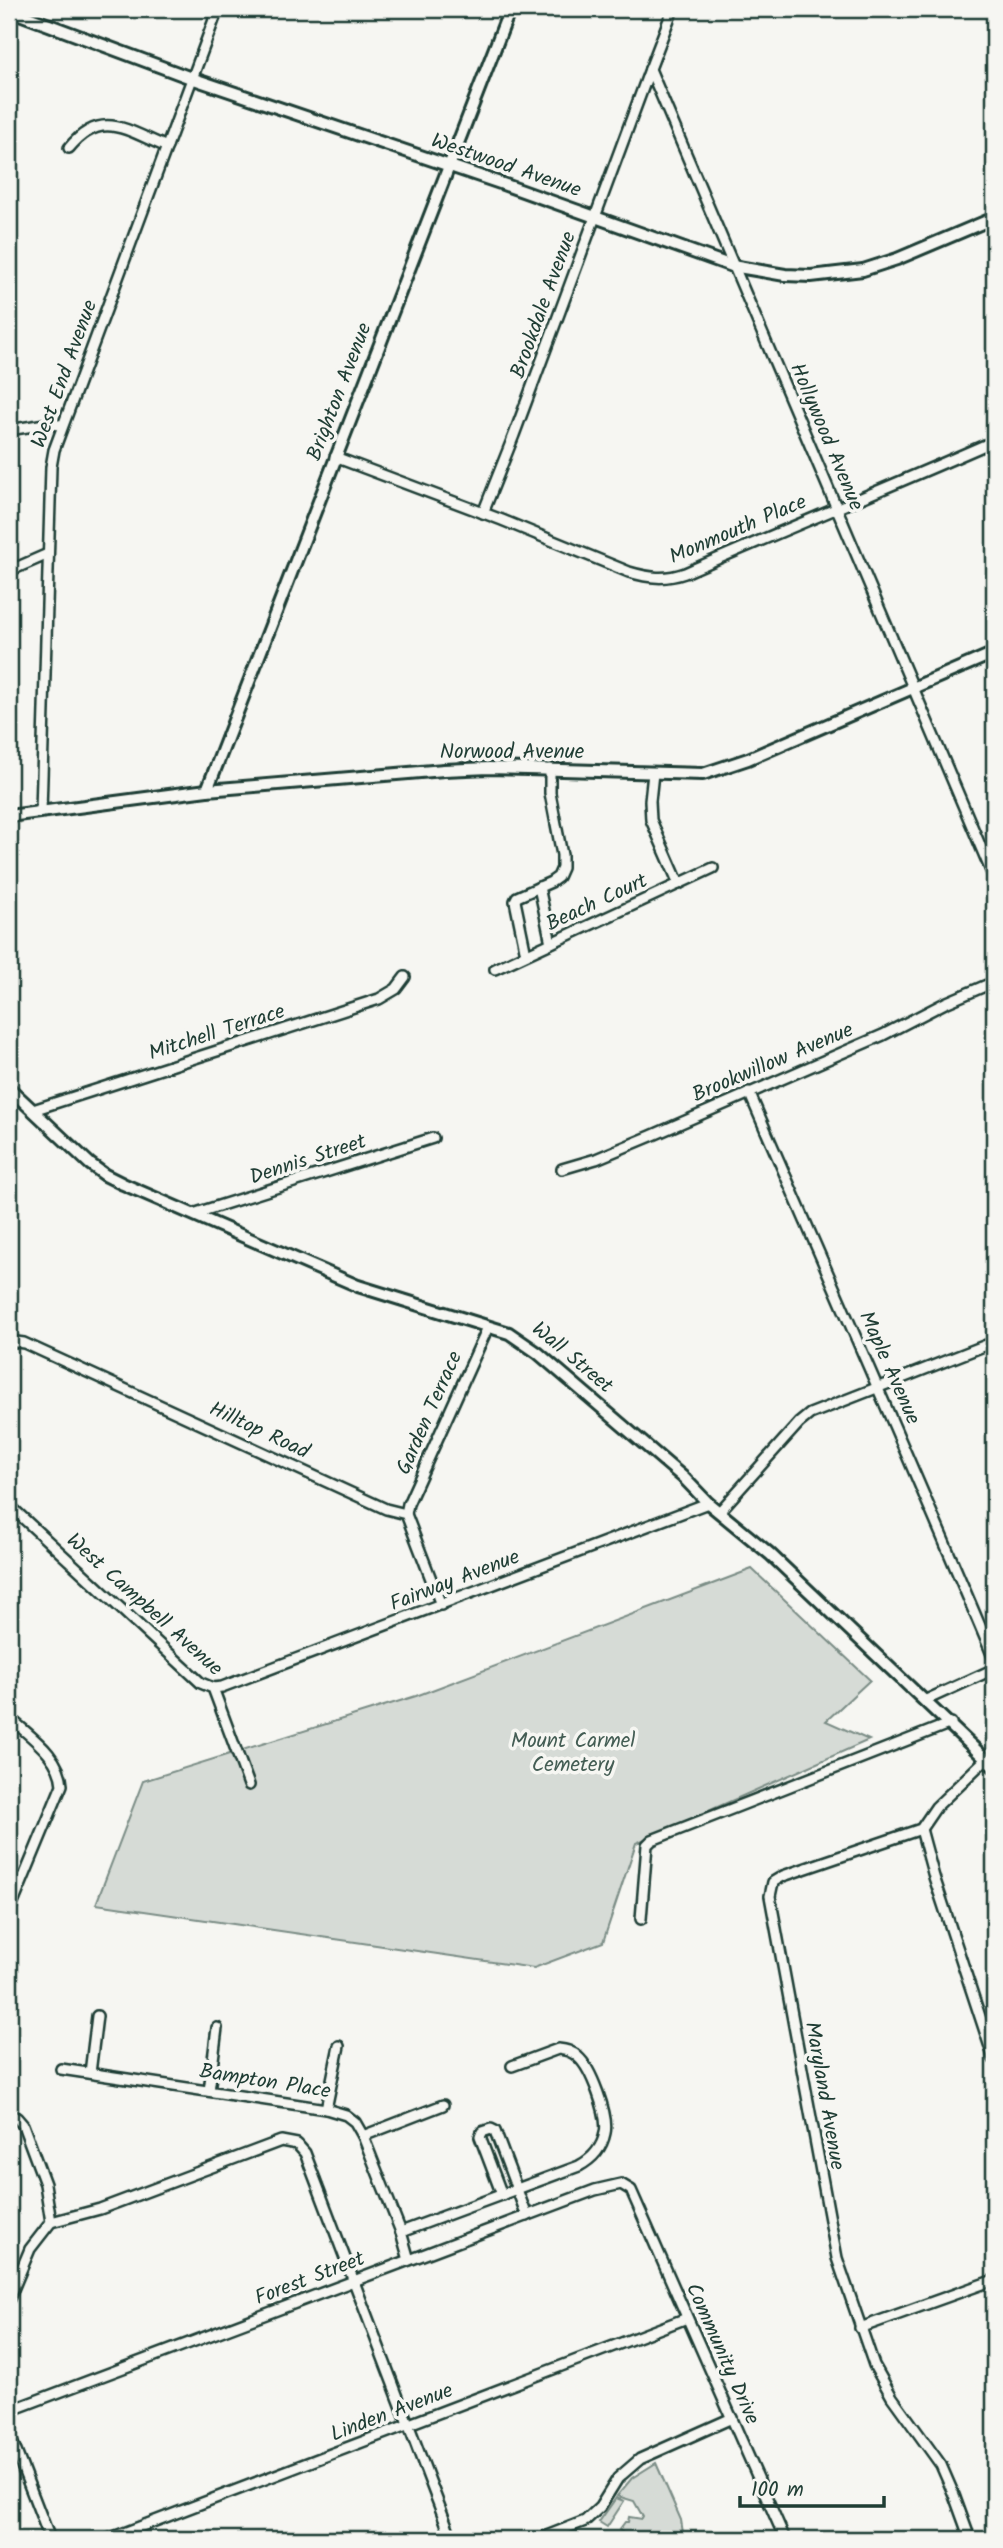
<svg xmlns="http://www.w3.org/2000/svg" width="1003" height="2548" font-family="Kalam,sans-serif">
<rect width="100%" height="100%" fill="#f6f6f2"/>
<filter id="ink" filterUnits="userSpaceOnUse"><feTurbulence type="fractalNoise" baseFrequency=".0143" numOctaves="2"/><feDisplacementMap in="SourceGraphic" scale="14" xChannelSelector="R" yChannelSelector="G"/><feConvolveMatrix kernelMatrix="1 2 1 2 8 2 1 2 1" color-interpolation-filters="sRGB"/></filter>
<g filter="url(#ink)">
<!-- green -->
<g fill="#d6dbd6" stroke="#7a8c85" stroke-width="2">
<polygon points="752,1569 870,1680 826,1721 869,1740 636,1843 603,1942 534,1968 96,1904 143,1781 416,1696"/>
<polygon points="656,2463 681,2520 684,2539 632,2539 619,2530 625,2522 628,2522 629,2517 642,2519 643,2517 634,2501 617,2496 632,2478"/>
<polygon points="616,2498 624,2501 607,2527 599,2522"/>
</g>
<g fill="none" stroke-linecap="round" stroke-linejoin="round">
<defs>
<g id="minor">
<polyline points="673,9 650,69 994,878"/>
<path d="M69,148C102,108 127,131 167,147"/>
<polyline points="9,430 45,424 62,425"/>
<path d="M335,457L502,520L629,572C649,578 665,580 685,573C788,528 892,486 994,441"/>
<polyline points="483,513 514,435 650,69"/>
<polyline points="9,571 48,554"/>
<polyline points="653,773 650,801 651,820 679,884"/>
<polyline points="41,812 51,467 54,450 218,9"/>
<polyline points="539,887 551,943"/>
<polyline points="526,954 515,901 517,897 551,882 558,877 562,868 562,855 550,793 550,769"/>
<polyline points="495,969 713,868"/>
<path d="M749,1092C831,1281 914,1469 994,1659"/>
<polyline points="33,1110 379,999 396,989 405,977"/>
<polyline points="562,1169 596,1159 651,1136 883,1035 945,1003 994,982"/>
<polyline points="193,1214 433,1138"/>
<polyline points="9,1341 24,1343 386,1509 406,1514 441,1605"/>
<polyline points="9,1505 201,1683 213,1688 249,1785"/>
<polyline points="720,1511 799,1423 810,1414 994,1342"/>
<polyline points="406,1514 408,1504 488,1327"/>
<polyline points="213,1688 222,1687 708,1503"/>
<polyline points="926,1700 994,1669"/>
<path d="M9,1717C29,1736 60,1755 62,1785L9,1913"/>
<polyline points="921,1829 934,1877 994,2059"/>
<polyline points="641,1919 647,1845 652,1840 951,1723"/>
<polyline points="61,2069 326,2109 346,2115 355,2122 363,2136 401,2232 409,2260"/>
<polyline points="90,2073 97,2016"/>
<polyline points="209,2091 217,2028"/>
<polyline points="326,2109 339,2046"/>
<polyline points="9,2114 17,2118 23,2125 45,2184 51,2222"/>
<polyline points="363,2136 443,2105"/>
<polyline points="502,2195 480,2137 482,2132 491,2129 495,2131 527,2216"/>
<path d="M401,2232L579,2166C592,2159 602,2148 605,2133C609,2116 591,2068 578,2057C572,2051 566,2050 558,2049L512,2066"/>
<polyline points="9,2299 30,2249 51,2222 100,2209 281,2141 297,2144 305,2153 452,2539"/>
<polyline points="860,2328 994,2280"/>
<polyline points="9,2411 595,2190 621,2184 631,2190 785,2539"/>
<polyline points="9,2433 50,2539"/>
<polyline points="108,2539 687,2318"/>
<polyline points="539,2539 585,2521 600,2507 618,2478 640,2459 732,2418"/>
<polyline points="970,2539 954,2495 941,2465 892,2397 874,2365 837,2258 770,1896 773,1882 783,1876 921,1829 936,1807 986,1759"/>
</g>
<g id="tertiary">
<polyline points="9,10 191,78 500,183 732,266 785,275 811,276 863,270 897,259 994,218"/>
<polyline points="207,790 510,9"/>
<polyline points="9,816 207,790 444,770 489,768 703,774 748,759 994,653"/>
<polyline points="9,1088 90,1164 105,1175 123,1184 358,1286 509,1333 538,1353 684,1478 708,1503 770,1554 994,1767"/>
</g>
</defs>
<!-- minor casing -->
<use href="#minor" stroke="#1f3d34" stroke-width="14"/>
<!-- tertiary casing -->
<use href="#tertiary" stroke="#1f3d34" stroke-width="16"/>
<!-- minor -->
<use href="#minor" stroke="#f6f6f2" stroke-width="9"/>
<!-- tertiary -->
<use href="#tertiary" stroke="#f6f6f2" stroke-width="10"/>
</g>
</g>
<g text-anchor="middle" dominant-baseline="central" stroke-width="7" stroke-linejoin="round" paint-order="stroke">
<!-- street labels -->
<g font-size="21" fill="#1f3d34" stroke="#f6f6f2">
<text transform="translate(506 166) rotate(19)">Westwood Avenue</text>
<text transform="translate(544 305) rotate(-70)">Brookdale Avenue</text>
<text transform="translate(65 374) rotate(-70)">West End Avenue</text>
<text transform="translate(340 392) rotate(-69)">Brighton Avenue</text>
<text transform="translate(826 437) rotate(67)">Hollywood Avenue</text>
<text transform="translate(738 530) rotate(-23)">Monmouth Place</text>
<text x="512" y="752">Norwood Avenue</text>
<text transform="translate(597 903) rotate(-25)">Beach Court</text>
<text transform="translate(217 1033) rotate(-18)">Mitchell Terrace</text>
<text transform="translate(773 1063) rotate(-23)">Brookwillow Avenue</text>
<text transform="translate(308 1160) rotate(-18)">Dennis Street</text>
<text transform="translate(572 1358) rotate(40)">Wall Street</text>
<text transform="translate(889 1368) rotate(66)">Maple Avenue</text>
<text transform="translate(430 1413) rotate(-66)">Garden Terrace</text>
<text transform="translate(259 1431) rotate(25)">Hilltop Road</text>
<text transform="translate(455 1581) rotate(-21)">Fairway Avenue</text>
<text transform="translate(144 1605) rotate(42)">West Campbell Avenue</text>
<text transform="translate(265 2082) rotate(9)">Bampton Place</text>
<text transform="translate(824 2096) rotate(80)">Maryland Avenue</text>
<text transform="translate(310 2279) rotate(-21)">Forest Street</text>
<text transform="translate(722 2354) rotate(66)">Community Drive</text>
<text transform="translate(392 2413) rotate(-21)">Linden Avenue</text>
</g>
<!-- park labels -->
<g font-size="21" fill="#445d54" stroke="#f6f6f2">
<text x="573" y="1741">Mount Carmel<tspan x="573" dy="24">Cemetery</tspan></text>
</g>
</g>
<!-- margin -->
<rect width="1003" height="2548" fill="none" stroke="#f6f6f2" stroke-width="35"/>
<rect x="18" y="18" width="968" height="2513" fill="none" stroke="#1f3d34" stroke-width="2.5" filter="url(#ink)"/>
<!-- scale -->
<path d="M740 2496v10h144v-10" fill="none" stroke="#1f3d34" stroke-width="3.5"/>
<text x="751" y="2496" font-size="21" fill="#1f3d34" stroke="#f6f6f2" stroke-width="5" paint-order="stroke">100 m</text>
</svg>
